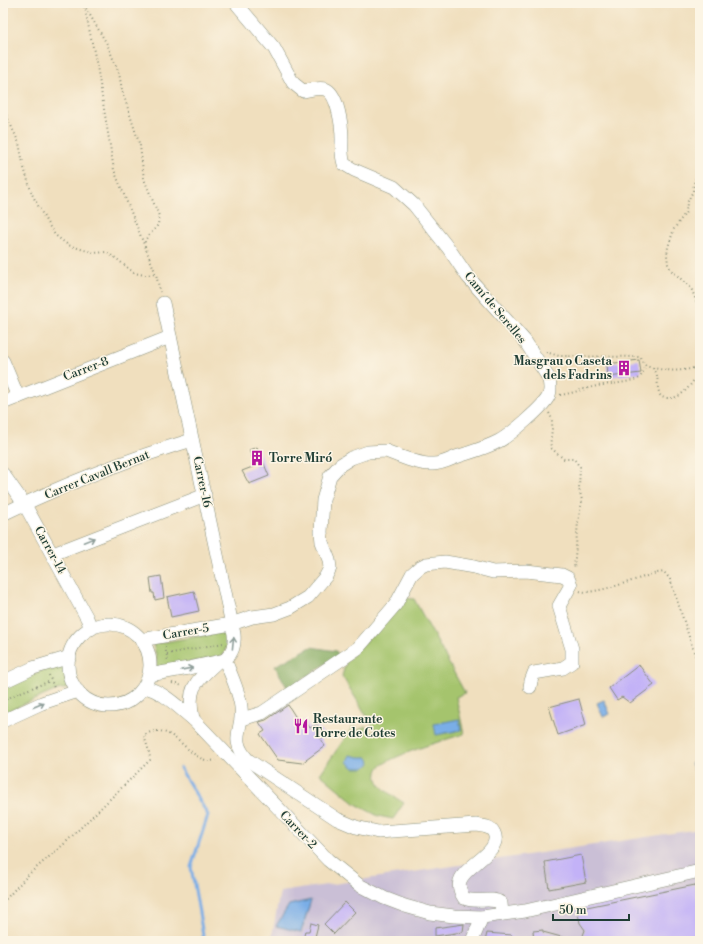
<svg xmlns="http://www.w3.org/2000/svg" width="703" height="944" font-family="'Libre Bodoni',serif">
<rect width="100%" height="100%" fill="#fcf5e5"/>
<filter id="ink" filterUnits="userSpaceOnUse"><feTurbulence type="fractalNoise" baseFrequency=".025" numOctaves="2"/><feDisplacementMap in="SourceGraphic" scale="8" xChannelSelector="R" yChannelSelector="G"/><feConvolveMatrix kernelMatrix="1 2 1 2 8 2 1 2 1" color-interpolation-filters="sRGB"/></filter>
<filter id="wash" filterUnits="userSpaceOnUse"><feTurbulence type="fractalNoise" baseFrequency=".012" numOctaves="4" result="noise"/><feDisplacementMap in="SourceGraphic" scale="16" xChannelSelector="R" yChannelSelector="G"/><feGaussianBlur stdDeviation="0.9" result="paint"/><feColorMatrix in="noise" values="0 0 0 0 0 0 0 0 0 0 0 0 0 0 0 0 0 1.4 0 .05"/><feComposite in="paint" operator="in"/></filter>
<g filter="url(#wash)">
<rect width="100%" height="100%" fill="#f0dfbe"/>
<!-- industrial -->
<polygon fill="#cabfd6" points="700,829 700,941 271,941 280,892"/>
<!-- green -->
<g fill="#a5c46d" stroke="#628050">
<path d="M406,598L414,599L465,693L456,697L464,734C448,739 385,757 378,769C377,772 376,776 377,779C379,788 396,798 404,803L393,819L378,816L356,804L320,774L354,725L357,731L365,726L370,734L376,731L342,676L346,662Z"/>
<polygon points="228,631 230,638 223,656 157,669 156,655 153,644"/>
<polygon points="63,662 64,671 69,688 57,690 3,713 3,686"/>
</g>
<!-- forest -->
<polygon fill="#84aa60" stroke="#52744a" points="311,647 336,651 339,655 288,689 275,666"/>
<!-- water -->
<g fill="#7aaee7" stroke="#4c768e">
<polygon points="604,700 610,714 603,717 597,703"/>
<polygon points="459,719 461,730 436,735 434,724"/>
<polygon points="350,755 359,757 367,757 369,759 370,763 365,768 354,768 347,762 348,759"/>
<polygon points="700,758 700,782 691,763"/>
<polygon points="311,900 301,932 276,926 289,905"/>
</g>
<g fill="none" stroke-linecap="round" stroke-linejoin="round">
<!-- stream -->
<polyline stroke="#7aaee7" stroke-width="3" points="180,768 208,815 191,867 204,941"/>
</g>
<g id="blocks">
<!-- building -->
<g fill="#c3b2f7">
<polygon points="639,360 641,373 608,377 607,364"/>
<polygon points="257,447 269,476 249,484 242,471 255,466 249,450"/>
<polygon points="161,576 164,598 155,600 154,593 152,593 150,578"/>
<polygon points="194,591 199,611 171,617 167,597"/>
<polygon points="639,665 654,685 630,703 622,697 617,700 609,688"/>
<polygon points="579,699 586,725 558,735 549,707"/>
<polygon points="288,705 300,724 305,720 310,728 317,724 325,736 320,739 325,746 302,763 278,760 260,734 265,731 259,722 266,720"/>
<polygon points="581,855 586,882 549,889 545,862"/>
<polygon points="695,885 700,909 700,941 581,941 585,930 580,923 577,909"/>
<polygon points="345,902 355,912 334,934 324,924"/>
<polygon points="311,923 318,925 314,941 303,941 305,931 309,931"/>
<polygon points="464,924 463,932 435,936 435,928"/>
<polygon points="543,930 543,932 565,938 565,941 534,941 533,931"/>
<polygon points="487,933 512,935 511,941 485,941"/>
</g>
</g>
</g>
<g filter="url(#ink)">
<use href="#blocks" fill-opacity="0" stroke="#888e79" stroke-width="1"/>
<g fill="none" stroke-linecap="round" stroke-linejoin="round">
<defs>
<g id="minor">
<path d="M163,303L234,634C235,645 233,652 225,660"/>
<polyline points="3,361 18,397"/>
<polyline points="3,403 170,337"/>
<polyline points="3,474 25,505 87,618 91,629"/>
<path d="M3,514C63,485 128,459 192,440"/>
<polyline points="53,554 205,495"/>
<circle cx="109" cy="665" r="41"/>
<path d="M141,640L231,624L252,617L274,614L290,608L308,597L326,576L330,568L329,560L322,542L321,532L323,500L330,476L340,465L351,458L368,452L386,451C399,456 419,465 433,464C441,464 449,460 456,457C471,452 486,448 499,441C510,435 545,406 549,395C551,389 550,383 548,377L525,341L468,277L449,249L414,205L394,187L354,170L344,164C341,155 342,149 342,139C342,127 338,93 325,89C318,87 310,90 303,91L293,83L274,48L236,3"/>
<path d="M225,660C231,675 239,691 241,707C244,730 228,738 248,760L337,819L356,827L378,832L476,825C483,826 491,826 494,833C503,851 464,866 460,881C458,886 461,894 464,898C476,904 491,896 501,903L502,914"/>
<polyline points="149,675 189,668 225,660"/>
<polyline points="3,682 33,668 70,657"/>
<path d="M144,687C163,691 179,708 193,719L328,860L359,885L384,898L405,906L430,913L454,916L482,917L525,911L700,871"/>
<path d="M193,719C187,689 194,683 216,663"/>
<polyline points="242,719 262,713 358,648 396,604 412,574 420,567 426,564 445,562 474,567 493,572 526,571 562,575 568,578 571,585 559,606 572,649 572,662 563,668 534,673 531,681 530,687"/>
<polyline points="3,721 42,703 78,691"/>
<polyline points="472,941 482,917"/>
</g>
</defs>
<!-- minor casing -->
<use href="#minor" stroke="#888e79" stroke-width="14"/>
<!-- path -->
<g stroke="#888e79" stroke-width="2" stroke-dasharray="1 3" stroke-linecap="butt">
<polyline points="83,3 87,19 97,66 114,170 156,274 160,292"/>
<polyline points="84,5 107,44 119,73 122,90 140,146 144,179 159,216 158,225 145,240 145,247"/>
<polyline points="3,108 19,143 24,168 32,194 46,221 55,235 68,245 94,253 106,252 117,259 134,273 145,275 156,274"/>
<polyline points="700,167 694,183 693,191 687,203 686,212 674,229 668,247 667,255 668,264 671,270 691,288 700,310"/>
<path d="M546,352L559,356L640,357L646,366C664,371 682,373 700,366"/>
<path d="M653,368C660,376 656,383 659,392C660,397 663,398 668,398C684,399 692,382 700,371"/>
<path d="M560,395C575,393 588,387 603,385C617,383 626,383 640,378L646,366"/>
<path d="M549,413C556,424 549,436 551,448L564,459H574L580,467L579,489L582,500L578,522L574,569"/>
<path d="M580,591C593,596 641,577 657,573L664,572L670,579L700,670"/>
<polyline points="165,647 168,661"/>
<polyline points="167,654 223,643"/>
<polyline points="49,675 54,688"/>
<polyline points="172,683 183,686"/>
<polyline points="3,701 18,693 51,681"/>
<path d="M3,902L29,874L64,844L150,760C150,751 146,744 144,735C175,717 189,767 216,760"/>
</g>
<!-- minor -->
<use href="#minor" stroke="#fff" stroke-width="13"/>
</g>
<!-- one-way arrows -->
<defs><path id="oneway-shaft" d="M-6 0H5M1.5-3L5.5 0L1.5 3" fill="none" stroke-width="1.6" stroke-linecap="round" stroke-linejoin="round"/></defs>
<g stroke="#8f9e9a">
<use href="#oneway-shaft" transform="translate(89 540) rotate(-22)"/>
<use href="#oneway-shaft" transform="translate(233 643) rotate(-84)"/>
<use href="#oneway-shaft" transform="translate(187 669) rotate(-11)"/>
<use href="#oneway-shaft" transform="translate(39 705) rotate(-23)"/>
</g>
</g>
<!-- icons -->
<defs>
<symbol id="building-bare" viewBox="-9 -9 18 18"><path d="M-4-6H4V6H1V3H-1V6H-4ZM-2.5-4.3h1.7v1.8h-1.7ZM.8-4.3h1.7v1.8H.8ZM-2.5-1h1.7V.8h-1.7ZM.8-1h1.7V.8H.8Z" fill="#b5179e" stroke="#fcf5e5" stroke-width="2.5" paint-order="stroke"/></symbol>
<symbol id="restaurant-bare" viewBox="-9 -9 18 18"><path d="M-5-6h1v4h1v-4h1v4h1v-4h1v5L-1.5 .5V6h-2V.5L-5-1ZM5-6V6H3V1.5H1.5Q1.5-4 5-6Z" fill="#b5179e" stroke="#fcf5e5" stroke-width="2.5" paint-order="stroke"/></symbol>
</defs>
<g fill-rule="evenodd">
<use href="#building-bare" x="613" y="357" width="22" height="22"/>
<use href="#building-bare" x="246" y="447" width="22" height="22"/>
<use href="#restaurant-bare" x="290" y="715" width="22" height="22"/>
</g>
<g text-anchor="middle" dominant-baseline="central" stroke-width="3" stroke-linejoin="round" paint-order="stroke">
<!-- street labels -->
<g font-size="12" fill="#1f3d34" stroke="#fcf5e5">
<text transform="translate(495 308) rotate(50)">Camí de Serelles</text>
<text transform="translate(86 369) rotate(-21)">Carrer-8</text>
<text transform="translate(97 475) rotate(-22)">Carrer Cavall Bernat</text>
<text transform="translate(202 482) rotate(78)">Carrer-16</text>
<text transform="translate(50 550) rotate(61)">Carrer-14</text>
<text transform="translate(186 632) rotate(-10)">Carrer-5</text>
<text transform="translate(298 830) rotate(46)">Carrer-2</text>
</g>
<!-- poi labels -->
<g font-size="12" font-weight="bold" fill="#1f3d34" stroke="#fcf5e5" text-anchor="start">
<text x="612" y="361" text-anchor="end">Masgrau o Caseta<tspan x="612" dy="14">dels Fadrins</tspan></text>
<text x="269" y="458">Torre Miró</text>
<text x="313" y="719">Restaurante<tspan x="313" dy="14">Torre de Cotes</tspan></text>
</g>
</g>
<!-- margin -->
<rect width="703" height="944" fill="none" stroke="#fcf5e5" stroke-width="16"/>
<!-- scale -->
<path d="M553 914v6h76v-6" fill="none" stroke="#1f3d34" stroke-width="2"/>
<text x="559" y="914" font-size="12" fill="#1f3d34" stroke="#fcf5e5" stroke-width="3" paint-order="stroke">50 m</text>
</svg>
